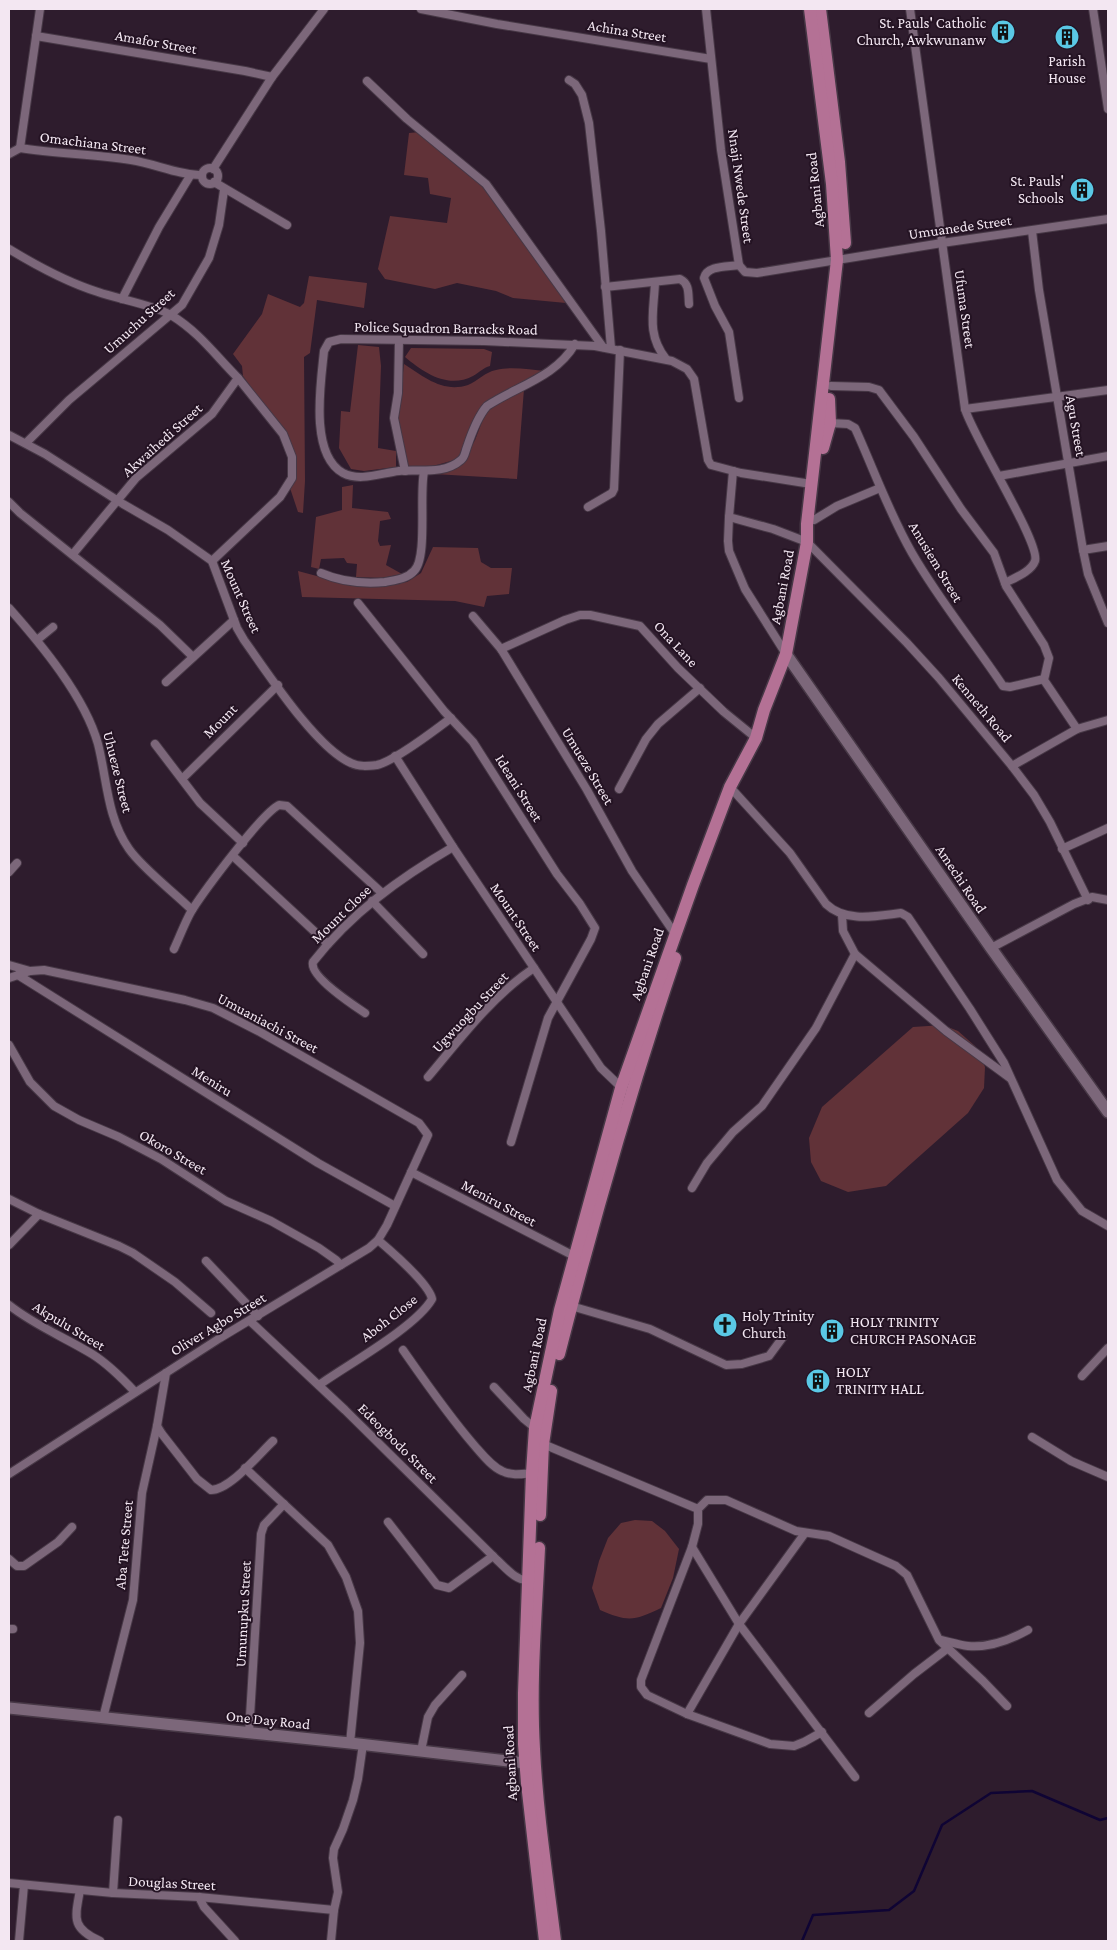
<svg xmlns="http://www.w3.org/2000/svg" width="1117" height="1950" font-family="'Crimson Pro',serif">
<rect width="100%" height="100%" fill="#2e1c2d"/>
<!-- green -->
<g fill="#613238">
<polygon points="420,132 487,187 566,303 513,298 496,291 457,283 435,289 385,279 378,269 390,216 447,223 451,198 430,194 428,178 404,175 409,133"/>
<polygon points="309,276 367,283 364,308 317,300 310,353 304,357 305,481 303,513 298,512 290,488 295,466 281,430 243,376 242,366 233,354 262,314 268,294 300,307 304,303"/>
<polygon points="358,345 379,347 381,366 378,448 396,451 396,467 364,471 351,469 339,448 341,411 350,412"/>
<path d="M411,348L484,349L492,352L490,366C483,368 480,372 473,376C448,389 424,373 405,357Z"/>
<path d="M404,364C424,377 443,393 468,385C478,381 485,372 496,370C512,366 530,370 546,371L486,402L458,459L426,468L407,466L398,417Z"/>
<polygon points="524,389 517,479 434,474 463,462 475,440 485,414 494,404"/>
<polygon points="353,485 352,508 388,512 391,519 380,521 378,541 380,546 391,545 386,565 402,574 382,578 356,577 357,564 347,563 344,558 321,559 319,569 311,567 316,517 342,510 342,487"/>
<polygon points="433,547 478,548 481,562 491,568 512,568 509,594 487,596 484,607 455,601 302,597 298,571 343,583 372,586 407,582 421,573"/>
<polygon points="943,1025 958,1031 975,1046 985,1067 984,1088 968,1113 886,1186 848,1192 821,1181 811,1162 809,1138 822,1107 913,1027"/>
<path d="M635,1520L652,1521L665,1531L679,1549L673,1578L661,1608C634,1621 628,1622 600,1610L592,1588L599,1561L608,1538L621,1523Z"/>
</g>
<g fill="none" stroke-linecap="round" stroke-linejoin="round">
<!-- stream -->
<polyline stroke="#0f0434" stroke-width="2.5" points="802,1941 813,1915 889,1910 914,1891 942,1825 991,1793 1032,1791 1100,1820 1108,1818"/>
<defs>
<g id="street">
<polyline points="421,9 497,24 711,59"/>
<polyline points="706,9 721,150 739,265 745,272 757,273 942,243 1108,219"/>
<path d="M910,9L965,409C973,437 1041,544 1035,561C1031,572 1014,578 1005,583"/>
<polyline points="1093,9 1108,109"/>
<polyline points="36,36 245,71 272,77"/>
<polyline points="569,80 575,84 582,95 589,123 601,231 611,348"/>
<polyline points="367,81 407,119 486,184 603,347"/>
<path d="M20,148C57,154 94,154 131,160C156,164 178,175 202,175"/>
<polyline points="20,148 40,9"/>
<polyline points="9,154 20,148"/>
<circle cx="210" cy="176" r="8"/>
<polyline points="213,169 272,77 324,9"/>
<polyline points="214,182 287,225"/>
<polyline points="1032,231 1039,290 1083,550 1088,574 1108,623"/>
<path d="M9,249C37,266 66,282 98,292C118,299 154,305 171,315C200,333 215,355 238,378L212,414L136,478L73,554"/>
<path d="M655,282C654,311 646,334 666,359"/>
<path d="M605,287L680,279C690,284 688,294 689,304"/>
<polyline points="122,299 159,227 190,176"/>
<polyline points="399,340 398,393 394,418 405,471"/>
<path d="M575,344C556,377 517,386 487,406C479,415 471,435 467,447C465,452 465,457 461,460C444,475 419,469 399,471C381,473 360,482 343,473C309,454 321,382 324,351L329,342L341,339L484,341L595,346L672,361L687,369L694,379L708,460L711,465L741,473L811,484"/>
<polyline points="831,386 869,387 879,390 914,437 961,509 994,553 1006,586 1044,645 1049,658 1044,680 1077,729"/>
<path d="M739,398L729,332L715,306L704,278C707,265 728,267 739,265"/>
<polyline points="965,409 1108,390"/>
<path d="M830,423L848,424L855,428C874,470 889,513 912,553C939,600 973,641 1003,686L1010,687L1044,679"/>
<path d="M9,435L45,454L123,504L168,530L212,561L237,628L244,640C267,672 316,748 351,763C359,767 368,766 377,765C395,761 435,730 451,718"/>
<polyline points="26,443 69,400 182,305 209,258 219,225 224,190"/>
<polyline points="733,471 729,517 773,529 807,542 907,643 939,678 1012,766 1034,795 1050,822 1088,900"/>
<polyline points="999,476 1108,456"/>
<polyline points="9,502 20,513 160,625 193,657"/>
<polyline points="588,507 612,493 614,489 620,350"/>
<polyline points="729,517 728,541 729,551 745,589 786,654"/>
<polyline points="814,520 837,506 880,488"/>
<polyline points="1083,550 1108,546"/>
<polyline points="212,561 280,497 292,478 292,457 283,434 238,378"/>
<path d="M321,573C342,582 363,584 385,582C395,580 407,579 414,571C428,558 419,494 424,472"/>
<polyline points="358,603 444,711 473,742 557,874 580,904 595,928 591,939 548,1018 511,1142"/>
<path d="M9,608C41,644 85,697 98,744C107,779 107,818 129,849C143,869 174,892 192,910"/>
<polyline points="473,616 501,649 587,790 632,871 675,934"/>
<polyline points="37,640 53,627"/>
<polyline points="501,649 565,620 580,615 590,615 640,626 678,668 724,712 756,738"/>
<polyline points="166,682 234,620"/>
<polyline points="155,744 200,803 243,843"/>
<polyline points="395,756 453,847 601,1068 624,1090"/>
<polyline points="1012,766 1077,729 1108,720"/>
<polyline points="183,778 278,685"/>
<path d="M730,787L790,853L826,904C846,923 876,916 901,913L908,917L970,1009L1004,1063L1057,1180L1082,1211L1108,1226"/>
<polyline points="619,789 646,739 658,724 700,688"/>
<polyline points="1062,849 1108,828"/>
<polyline points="233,856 328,944"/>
<polyline points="9,872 17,863"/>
<polyline points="372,901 423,954"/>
<polyline points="842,915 843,931 855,954 946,1031 1010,1078"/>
<polyline points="991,948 1074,904 1092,897 1108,900"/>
<path d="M174,949C180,936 185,922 192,910C205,890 261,814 279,805L287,806L382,893"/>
<polyline points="9,965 30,971"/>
<polyline points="18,975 318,1163 395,1206"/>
<polyline points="9,978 30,971 44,970 185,1000 213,1008 260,1032 419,1123 428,1135 387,1225 378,1240 369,1248 220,1338 9,1474"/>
<path d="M365,1013C353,1005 309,976 313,962C351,913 400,878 453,847"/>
<polyline points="9,1045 30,1082 54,1106 79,1120 119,1137 161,1159 226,1201 271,1221 319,1248 336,1260 341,1265"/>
<path d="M428,1077C460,1039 492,996 534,968"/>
<polyline points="411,1172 578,1258"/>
<polyline points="692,1188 707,1163 733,1132 762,1106 816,1028 855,954"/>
<polyline points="9,1199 39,1214 119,1246 133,1253 175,1282 211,1313"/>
<polyline points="9,1245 39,1214"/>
<polyline points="206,1261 258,1316"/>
<path d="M9,1305C34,1325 64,1337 92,1354C108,1364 122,1378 135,1392"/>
<polyline points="571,1306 650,1329 726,1365 742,1364 769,1356 783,1337"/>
<path d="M250,1321L345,1410L497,1560C506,1568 516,1581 528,1580"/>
<path d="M403,1350C426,1383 448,1415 474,1445C482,1454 491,1466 502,1471C512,1476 522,1474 532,1473"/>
<polyline points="1082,1376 1108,1348"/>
<path d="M319,1385C347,1365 416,1327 432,1299C429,1284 391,1251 378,1240"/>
<polyline points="494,1387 524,1419 535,1428"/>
<path d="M157,1426L162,1434L197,1479L211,1490C230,1490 259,1454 273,1441"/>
<polyline points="1032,1437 1071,1461 1108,1477"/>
<polyline points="543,1444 698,1509"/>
<polyline points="245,1468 328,1545 346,1577 358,1611 360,1643 350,1743"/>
<polyline points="388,1522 437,1585 449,1588 493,1556"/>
<polyline points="692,1547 739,1624 855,1777"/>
<polyline points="9,1559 17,1566 24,1566 58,1542 72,1527"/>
<polyline points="9,1629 13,1629"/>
<path d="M941,1640C950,1642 959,1645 968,1646C989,1648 1010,1640 1028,1630"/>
<polyline points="869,1713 914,1674 948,1648"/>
<polyline points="687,1714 739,1624 805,1533"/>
<polyline points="103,1718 133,1600 142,1493 157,1426 166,1373"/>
<polyline points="822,1732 804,1742 794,1746 770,1744 687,1714 647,1695 641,1687 641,1680 692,1547 698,1524 698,1509 707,1500 726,1500 796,1531 829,1536 896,1566 907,1575 939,1640 983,1681 1007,1706"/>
<polyline points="249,1733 261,1534 264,1525 284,1504"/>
<polyline points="421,1751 428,1717 435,1705 462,1675"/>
<polyline points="9,1883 113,1893 199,1897 334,1910"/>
<path d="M80,1890C75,1918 71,1928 100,1941"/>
<polyline points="113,1893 118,1820"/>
<polyline points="199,1897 204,1907 235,1941"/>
<polyline points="19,1941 24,1885"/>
<polyline points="331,1941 334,1910 338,1892 333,1858 334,1849 343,1829 353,1800 358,1779 363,1744"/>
</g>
<g id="secondary">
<polyline points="786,654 991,948 1108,1112"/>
<polyline points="9,1708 350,1743 525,1763"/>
</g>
<g id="primary">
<polyline points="820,9 839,162 845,243"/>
<polyline points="823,448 830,423 829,399"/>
<path d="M559,1354C593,1221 631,1089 675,958"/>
<polyline points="540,1515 543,1444 551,1391"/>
<path d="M539,1548C536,1614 530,1682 534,1749C537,1813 547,1877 555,1941"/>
<polyline points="545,1941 527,1783 524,1744 524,1693 532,1473 535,1428 560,1310 621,1088 693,885 730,787 756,738 764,710 786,654 807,542 807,524 837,260 832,184 810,9"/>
</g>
</defs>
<!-- street casing -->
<use href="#street" stroke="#473846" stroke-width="10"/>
<!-- secondary casing -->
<use href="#secondary" stroke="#473846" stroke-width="14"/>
<!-- primary casing -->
<use href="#primary" stroke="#473846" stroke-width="15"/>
<!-- street -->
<use href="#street" stroke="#7c677a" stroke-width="8"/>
<!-- secondary -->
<use href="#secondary" stroke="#7c677a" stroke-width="11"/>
<!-- primary -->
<use href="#primary" stroke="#b47195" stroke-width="12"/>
</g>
<!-- icons -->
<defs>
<symbol id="building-disc" viewBox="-11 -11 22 22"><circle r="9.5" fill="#5ac8e5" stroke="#241323"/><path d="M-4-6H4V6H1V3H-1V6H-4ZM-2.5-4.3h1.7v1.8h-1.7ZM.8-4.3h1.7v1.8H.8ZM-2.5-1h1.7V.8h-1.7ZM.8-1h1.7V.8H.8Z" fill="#111"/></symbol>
<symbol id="church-disc" viewBox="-11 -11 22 22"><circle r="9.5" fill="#5ac8e5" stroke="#241323"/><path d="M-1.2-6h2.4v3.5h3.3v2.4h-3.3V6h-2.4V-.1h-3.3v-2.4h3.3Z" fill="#111"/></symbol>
</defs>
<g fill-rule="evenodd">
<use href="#building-disc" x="989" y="18" width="28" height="28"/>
<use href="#building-disc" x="1053" y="23" width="28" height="28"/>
<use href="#building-disc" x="1068" y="176" width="28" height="28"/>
<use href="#church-disc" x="711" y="1311" width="28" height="28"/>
<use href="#building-disc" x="818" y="1317" width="28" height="28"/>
<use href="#building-disc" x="804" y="1367" width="28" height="28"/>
</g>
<g text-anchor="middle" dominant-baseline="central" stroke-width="4" stroke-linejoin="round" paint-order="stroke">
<!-- poi labels -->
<g font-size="15" fill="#f3e7f2" stroke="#241323" text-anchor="start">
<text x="986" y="23" text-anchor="end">St. Pauls' Catholic<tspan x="986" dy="17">Church, Awkwunanw</tspan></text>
<text x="1067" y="61" text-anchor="middle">Parish<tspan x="1067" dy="17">House</tspan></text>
<text x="1064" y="181" text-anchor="end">St. Pauls'<tspan x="1064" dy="17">Schools</tspan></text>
<text x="742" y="1316">Holy Trinity<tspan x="742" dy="17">Church</tspan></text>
<text x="850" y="1322">HOLY TRINITY<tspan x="850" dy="17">CHURCH PASONAGE</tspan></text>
<text x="836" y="1372">HOLY<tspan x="836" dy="17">TRINITY HALL</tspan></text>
</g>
<!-- street labels -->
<g font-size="15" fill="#f3e7f2" stroke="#241323">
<text transform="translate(627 31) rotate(9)">Achina Street</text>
<text transform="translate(156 42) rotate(10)">Amafor Street</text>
<text transform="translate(93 143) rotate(7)">Omachiana Street</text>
<text transform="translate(741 186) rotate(82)">Nnaji Nwede Street</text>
<text transform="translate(815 190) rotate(-96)">Agbani Road</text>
<text transform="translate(960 227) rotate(-8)">Umuanede Street</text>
<text transform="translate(965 309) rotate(82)">Ufuma Street</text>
<text transform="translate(139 321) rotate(-42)">Umuchu Street</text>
<text transform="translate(446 328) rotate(1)">Police Squadron Barracks Road</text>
<text transform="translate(1076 426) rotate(80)">Agu Street</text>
<text transform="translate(162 440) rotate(-42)">Akwaihedi Street</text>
<text transform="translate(936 562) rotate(59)">Anusiem Street</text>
<text transform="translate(782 587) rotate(-79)">Agbani Road</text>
<text transform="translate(241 596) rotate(66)">Mount Street</text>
<text transform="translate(676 644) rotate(47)">Ona Lane</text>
<text transform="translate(982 708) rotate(50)">Kenneth Road</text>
<text transform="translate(220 721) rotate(-45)">Mount</text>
<text transform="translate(588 766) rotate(59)">Umueze Street</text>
<text transform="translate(118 772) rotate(76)">Uhueze Street</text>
<text transform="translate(519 788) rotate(58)">Ideani Street</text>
<text transform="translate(961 879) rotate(56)">Amechi Road</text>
<text transform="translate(341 914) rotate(-44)">Mount Close</text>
<text transform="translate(516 917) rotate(56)">Mount Street</text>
<text transform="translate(647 964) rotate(-71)">Agbani Road</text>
<text transform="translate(470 1012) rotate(-47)">Ugwuogbu Street</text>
<text transform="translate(268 1023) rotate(28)">Umuaniachi Street</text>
<text transform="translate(212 1081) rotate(32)">Meniru</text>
<text transform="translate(173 1152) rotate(30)">Okoro Street</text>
<text transform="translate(499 1203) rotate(28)">Meniru Street</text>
<text transform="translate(389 1318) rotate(-38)">Aboh Close</text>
<text transform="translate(218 1324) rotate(-31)">Oliver Agbo Street</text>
<text transform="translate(69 1326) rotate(31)">Akpulu Street</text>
<text transform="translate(534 1355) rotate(-78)">Agbani Road</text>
<text transform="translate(398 1443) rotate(45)">Edeogbodo Street</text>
<text transform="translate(124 1545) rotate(-85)">Aba Tete Street</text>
<text transform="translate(243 1614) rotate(-87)">Umunupku Street</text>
<text transform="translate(268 1720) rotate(6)">One Day Road</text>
<text transform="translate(510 1763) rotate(-93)">Agbani Road</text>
<text transform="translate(172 1883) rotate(3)">Douglas Street</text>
</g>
</g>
<!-- border -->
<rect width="1117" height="1950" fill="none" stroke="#f3e7f2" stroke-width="20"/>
</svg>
